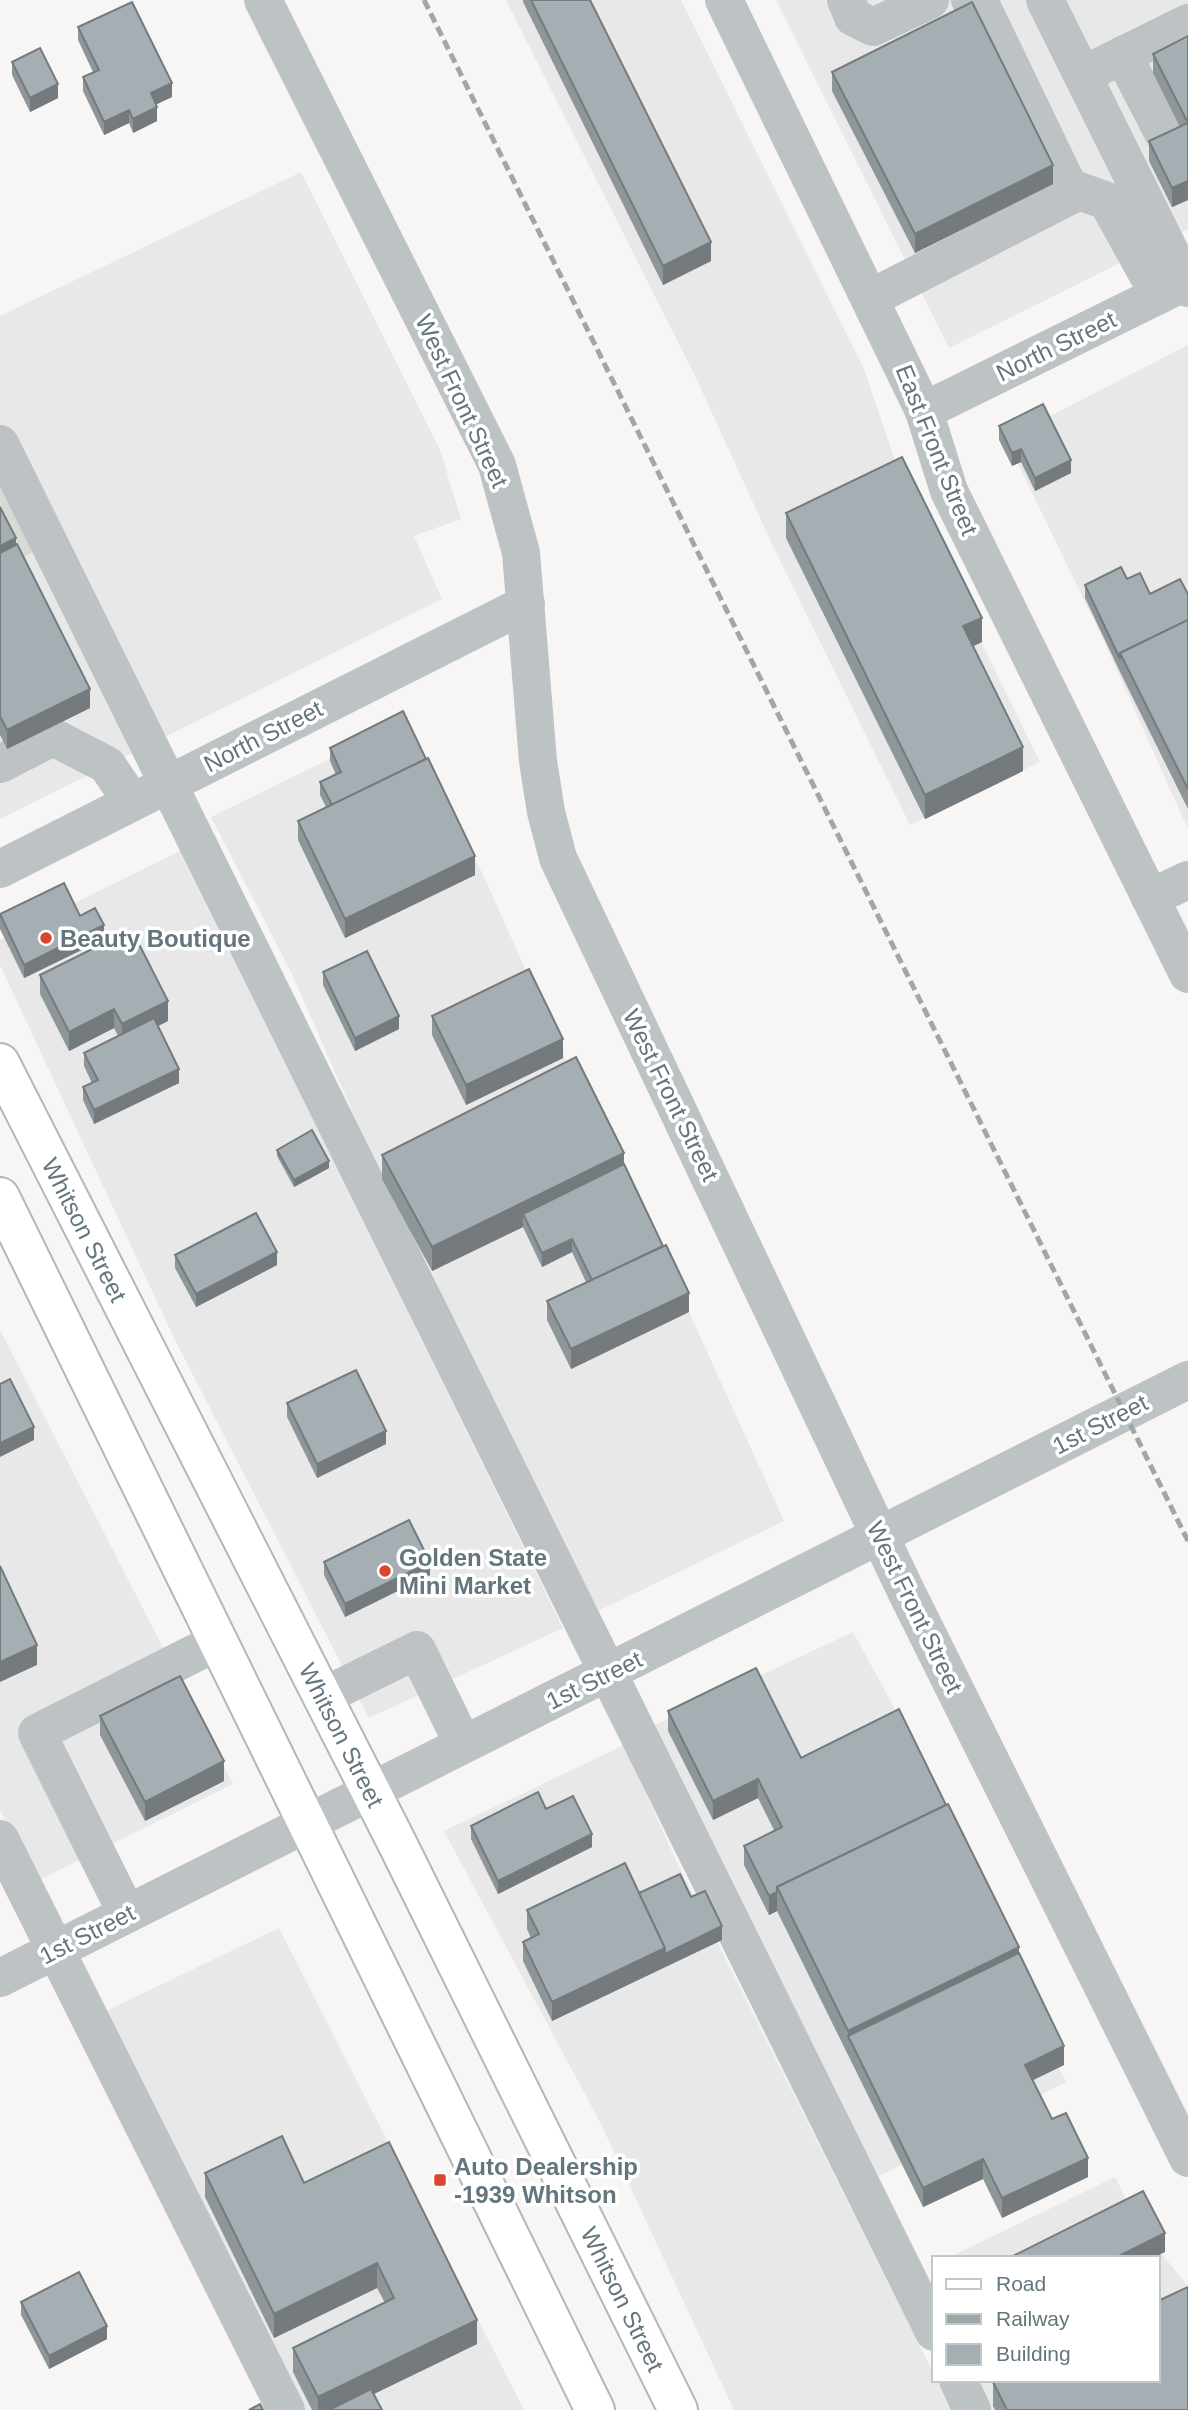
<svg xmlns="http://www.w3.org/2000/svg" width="1188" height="2410" font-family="Arial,sans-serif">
<rect width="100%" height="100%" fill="#f7f6f4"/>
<!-- built -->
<g fill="#e7e8e7">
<polygon points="506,0 681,0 864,369 902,481 1040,762 910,825 772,544 696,378"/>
<polygon points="776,0 1188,0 1188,229 949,348"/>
<polygon points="301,172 440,450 461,519 414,536 442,599 0,819 0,316"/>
<polygon points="1188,345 1188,829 1102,637 1006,439"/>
<polygon points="407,721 484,877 576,1082 689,1312 784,1521 594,1613 453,1321 432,1271 382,1179 292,974 211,817"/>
<polygon points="194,844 420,1337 563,1628 369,1718 174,1338 0,965 0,940"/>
<polygon points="0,1330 233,1784 37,1881 0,1810"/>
<polygon points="853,1632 903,1724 921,1794 1066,2082 877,2177 651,1727"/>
<polygon points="624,1745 674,1856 952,2410 734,2410 601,2124 444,1831"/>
<polygon points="279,1928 524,2410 303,2410 102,2013"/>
<polygon points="1115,2177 1140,2227 1188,2286 1188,2410 988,2410 975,2380 1158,2380 1158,2258 948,2258"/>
</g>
<!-- green -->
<polygon fill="#d7dbd3" points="0,444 50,544 0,568"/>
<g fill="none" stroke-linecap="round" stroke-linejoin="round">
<defs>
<g id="major">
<path id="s1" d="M0,1063L398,1845L678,2410"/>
<polyline points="0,1197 595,2410"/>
</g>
</defs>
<!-- major casing -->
<use href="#major" stroke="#b1b7ba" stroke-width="42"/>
<!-- minor -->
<g stroke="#bdc3c5" stroke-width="38">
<polyline points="263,0 497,465 521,553 538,761 546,812 558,858 905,1589 1188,2158"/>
<polyline points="724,0 924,411 949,491 1188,974"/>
<polyline points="846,0 853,17 873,27 930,0"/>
<polyline points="970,0 982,7 1072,194"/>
<polyline points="1045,0 1188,288"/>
<polyline points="1123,55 1188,181"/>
<polyline points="1099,67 1188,23"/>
<polyline points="871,298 1079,191 1107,201 1159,295"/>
<polyline points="924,411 1183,283"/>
<polyline points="0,444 934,2332"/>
<polyline points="0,764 53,737 107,765 132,802"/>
<polyline points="0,869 526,604"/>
<polyline points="1150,898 1188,880"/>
<polyline points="322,1697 417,1650 463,1744"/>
<polyline points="0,1839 286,2410"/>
<polyline points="127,1914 37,1733 217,1642"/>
<polyline points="0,1978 1188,1380"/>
<polyline points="958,2380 972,2410"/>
</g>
<!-- major -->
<use href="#major" stroke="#fff" stroke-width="38"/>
<!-- rail -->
<polyline stroke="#9fa7ab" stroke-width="5" stroke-dasharray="10 5" stroke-linecap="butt" points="424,0 1188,1541"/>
</g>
<!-- wall -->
<g fill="#8e969a">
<polygon points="523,0 590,0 711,261 663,285 523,2"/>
<polygon points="78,27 172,97 156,104 157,121 133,133 129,123 104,135 83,91 83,77 93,72 78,40"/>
<polygon points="1188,36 1188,200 1172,207 1149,161 1149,141 1180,127 1153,73 1153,54"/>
<polygon points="12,62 58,98 30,112 12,75"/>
<polygon points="832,72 1053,184 915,253 832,91"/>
<polygon points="999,426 1071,473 1035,491 1021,462 1012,466 999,440"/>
<polygon points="0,507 16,545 90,708 7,749 0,735"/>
<polygon points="786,513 982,642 973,646 1023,771 925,819 786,538"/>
<polygon points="1127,579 1150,594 1188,594 1188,809 1120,672 1085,598 1085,585"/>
<polygon points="330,748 475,875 345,938 298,840 298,821 326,807 320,795 320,782 336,775 330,761"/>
<polygon points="0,914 80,916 104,939 24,978 0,929"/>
<polygon points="128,952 168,1021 158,1026 179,1083 94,1124 83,1100 83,1087 92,1083 84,1066 84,1053 118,1036 114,1028 69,1051 40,994 40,975"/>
<polygon points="323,972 399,1029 355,1051 323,985"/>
<polygon points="432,1016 563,1058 466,1105 432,1035"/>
<polygon points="277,1150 329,1168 294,1187 277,1156"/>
<polygon points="382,1155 624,1164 689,1312 571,1369 547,1320 547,1301 586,1282 572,1252 542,1267 523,1227 432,1271 382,1179"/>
<polygon points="175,1255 277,1265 196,1307 175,1268"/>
<polygon points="287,1403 386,1444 317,1478 287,1417"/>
<polygon points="324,1562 430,1575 345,1617 324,1575"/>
<polygon points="668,1711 801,1758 1019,1953 1064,2065 1033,2080 1052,2119 1088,2177 1002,2218 983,2179 923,2207 777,1911 769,1915 744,1865 744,1846 774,1830 758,1798 713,1820 668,1731"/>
<polygon points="100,1716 224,1781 145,1821 100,1735"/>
<polygon points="546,1809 592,1847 498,1894 471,1839 471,1826"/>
<polygon points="639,1893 691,1897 722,1940 552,2021 523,1961 523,1942 531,1938 527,1929 527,1910"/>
<polygon points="205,2173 304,2183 477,2344 373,2394 382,2410 312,2410 293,2372 293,2348 385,2303 377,2288 274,2338 205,2197"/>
<polygon points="21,2302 107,2339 49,2369 21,2315"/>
<polygon points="993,2382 1188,2410 995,2410 993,2406"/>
</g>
<!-- shaded-wall -->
<g fill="#747a7d">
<polygon points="172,83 172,97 151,107 151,93"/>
<polygon points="58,84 58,98 30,112 30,98"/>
<polygon points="157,107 157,121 133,133 133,119"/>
<polygon points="129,110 129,123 104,135 104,122"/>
<polygon points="1053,165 1053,184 915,253 915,234"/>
<polygon points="1188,181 1188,200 1172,207 1172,188"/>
<polygon points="711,242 711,261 663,285 663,266"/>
<polygon points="1021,449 1021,462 1012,466 1012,453"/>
<polygon points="1071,460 1071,473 1035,491 1035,478"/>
<polygon points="16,538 16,557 0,565 0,546"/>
<polygon points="982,618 982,642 963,651 963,626"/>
<polygon points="90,689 90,708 7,749 7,730"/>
<polygon points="1023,747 1023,771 925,819 925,795"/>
<polygon points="475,856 475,875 345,938 345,919"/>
<polygon points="104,925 104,939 24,978 24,965"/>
<polygon points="168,1001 168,1021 122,1043 122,1024"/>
<polygon points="114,1009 114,1028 69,1051 69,1032"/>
<polygon points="399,1016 399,1029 355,1051 355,1038"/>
<polygon points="563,1039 563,1058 466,1105 466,1085"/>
<polygon points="179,1069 179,1083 94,1124 94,1110"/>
<polygon points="624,1153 624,1177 523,1214 523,1227 432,1271 432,1247"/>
<polygon points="329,1161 329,1168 294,1187 294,1180"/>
<polygon points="572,1239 572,1252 542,1267 542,1253"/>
<polygon points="277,1252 277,1265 196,1307 196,1294"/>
<polygon points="689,1293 689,1312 571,1369 571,1349"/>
<polygon points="34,1427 34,1440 0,1457 0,1443"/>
<polygon points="386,1431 386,1444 317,1478 317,1464"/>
<polygon points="430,1562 430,1575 345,1617 345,1604"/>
<polygon points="37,1645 37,1665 0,1682 0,1662"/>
<polygon points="224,1761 224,1781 145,1821 145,1802"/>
<polygon points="758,1779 758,1798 713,1820 713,1801"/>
<polygon points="592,1834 592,1847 498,1894 498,1881"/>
<polygon points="777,1892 777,1911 769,1915 769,1896"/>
<polygon points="722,1926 722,1940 552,2021 552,2002 665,1948"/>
<polygon points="1019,1947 1019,1972 848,2036 848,2031"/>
<polygon points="1064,2046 1064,2065 1025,2084 1025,2065"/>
<polygon points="1088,2158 1088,2177 1002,2218 1002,2198"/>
<polygon points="983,2159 983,2179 923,2207 923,2188"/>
<polygon points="1165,2233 1165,2252 1153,2258 1115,2258"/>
<polygon points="377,2263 377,2288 274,2338 274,2314"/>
<polygon points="477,2320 477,2344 341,2410 318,2410 318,2397"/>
<polygon points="107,2326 107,2339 49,2369 49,2356"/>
</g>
<!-- building -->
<g fill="#a5afb3" stroke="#747a7d" stroke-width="2">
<polygon points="531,0 590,0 711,242 663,266"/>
<polygon points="132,2 172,83 151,93 157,107 133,119 129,110 104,122 83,77 99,70 78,27"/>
<polygon points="972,2 1053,165 915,234 832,72"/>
<polygon points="1188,36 1188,181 1172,188 1149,141 1188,123 1153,54"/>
<polygon points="40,48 58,84 30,98 12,62"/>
<polygon points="1043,404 1071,460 1035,478 1021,449 1012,453 999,426"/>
<polygon points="902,457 982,618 963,626 1023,747 925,795 786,513"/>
<polygon points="0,507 16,538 0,546"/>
<polygon points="17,544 90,689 7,730 0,716 0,553"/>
<polygon points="1121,567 1127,579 1140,573 1150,594 1180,579 1188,594 1188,620 1120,653 1120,659 1085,585"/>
<polygon points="1188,620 1188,789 1120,653"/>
<polygon points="403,711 426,759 332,805 320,782 341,772 330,748"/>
<polygon points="428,758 475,856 345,919 298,821"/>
<polygon points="64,883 80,916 95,908 104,925 24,965 0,914"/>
<polygon points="120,935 128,952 140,946 168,1001 122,1024 114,1009 69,1032 40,975"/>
<polygon points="367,951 399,1016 355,1038 323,972"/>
<polygon points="529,969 563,1039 466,1085 432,1016"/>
<polygon points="154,1018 179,1069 94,1110 83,1087 98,1080 84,1053"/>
<polygon points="576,1057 624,1153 432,1247 382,1155"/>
<polygon points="312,1130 329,1161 294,1180 277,1150"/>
<polygon points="624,1164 663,1246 592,1280 572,1239 542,1253 523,1214"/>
<polygon points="256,1213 277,1252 196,1294 175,1255"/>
<polygon points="666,1245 689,1293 571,1349 547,1301"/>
<polygon points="356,1370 386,1431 317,1464 287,1403"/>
<polygon points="10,1379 34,1427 0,1443 0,1384"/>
<polygon points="409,1520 430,1562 345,1604 324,1562"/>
<polygon points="0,1566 37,1645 0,1662"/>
<polygon points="756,1668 801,1758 899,1709 946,1805 777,1887 777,1892 769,1896 744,1846 782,1827 758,1779 713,1801 668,1711"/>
<polygon points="180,1676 224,1761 145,1802 100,1716"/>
<polygon points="538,1792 546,1809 573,1796 592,1834 498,1881 471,1826"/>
<polygon points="948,1804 1019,1947 848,2031 777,1887"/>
<polygon points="625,1863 665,1948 552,2002 523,1942 539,1934 527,1910"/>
<polygon points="680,1874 691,1897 705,1891 722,1926 665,1954 665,1948 639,1893"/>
<polygon points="1019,1953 1064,2046 1025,2065 1052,2119 1066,2113 1088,2158 1002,2198 983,2159 923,2188 848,2036"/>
<polygon points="282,2136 304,2183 389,2142 477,2320 318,2397 293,2348 394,2298 377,2263 274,2314 205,2173"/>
<polygon points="1143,2191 1165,2233 1115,2258 1009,2258"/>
<polygon points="79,2272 107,2326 49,2356 21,2302"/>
<polygon points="1188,2287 1188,2410 1007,2410 993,2382 996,2380 1158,2380 1158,2301"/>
<polygon points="371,2389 382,2410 329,2410"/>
<polygon points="260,2404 263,2410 249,2410"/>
</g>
<!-- markers -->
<g fill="#da4630" stroke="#fff" stroke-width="2.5">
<circle cx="46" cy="938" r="7"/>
<circle cx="385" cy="1571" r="7"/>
<rect x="433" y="2173" width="14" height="14" rx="3.5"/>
</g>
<g text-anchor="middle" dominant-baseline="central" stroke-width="7" stroke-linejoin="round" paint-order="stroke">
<!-- street labels -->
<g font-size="24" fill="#63757d" stroke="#fff">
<text transform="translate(1056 346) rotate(-26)">North Street</text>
<text transform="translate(462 401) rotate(65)">West Front Street</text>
<text transform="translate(937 450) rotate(68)">East Front Street</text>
<text transform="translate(263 736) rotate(-27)">North Street</text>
<text transform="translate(671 1095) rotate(64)">West Front Street</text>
<text stroke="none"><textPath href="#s1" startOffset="187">Whitson Street</textPath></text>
<text transform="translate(1100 1424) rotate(-27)">1st Street</text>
<text transform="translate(915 1607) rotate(64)">West Front Street</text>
<text transform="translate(594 1680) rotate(-26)">1st Street</text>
<text stroke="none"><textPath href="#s1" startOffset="754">Whitson Street</textPath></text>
<text transform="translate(87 1934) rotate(-27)">1st Street</text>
<text stroke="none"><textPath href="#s1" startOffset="1384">Whitson Street</textPath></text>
</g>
<!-- poi labels -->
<g font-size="24" font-weight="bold" fill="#63757d" stroke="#fff" text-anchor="start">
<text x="60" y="938">Beauty Boutique</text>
<text x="399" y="1557">Golden State<tspan x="399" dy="28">Mini Market</tspan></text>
<text x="454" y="2166">Auto Dealership<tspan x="454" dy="28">-1939 Whitson</tspan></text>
</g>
</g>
<!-- legend -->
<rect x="932" y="2256" width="228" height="126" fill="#ffffff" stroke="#c1c8cb" stroke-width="2"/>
<rect x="946" y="2279" width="35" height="10" fill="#ffffff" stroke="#c1c8cb" stroke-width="2"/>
<text x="996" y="2291" font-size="21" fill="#63757d">Road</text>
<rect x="946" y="2314" width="35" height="10" fill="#9fa7ab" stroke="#c1c8cb" stroke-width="2"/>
<text x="996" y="2326" font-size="21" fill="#63757d">Railway</text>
<rect x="946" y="2344" width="35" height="21" fill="#a5afb3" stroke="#c1c8cb" stroke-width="2"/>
<text x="996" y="2361" font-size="21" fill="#63757d">Building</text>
</svg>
